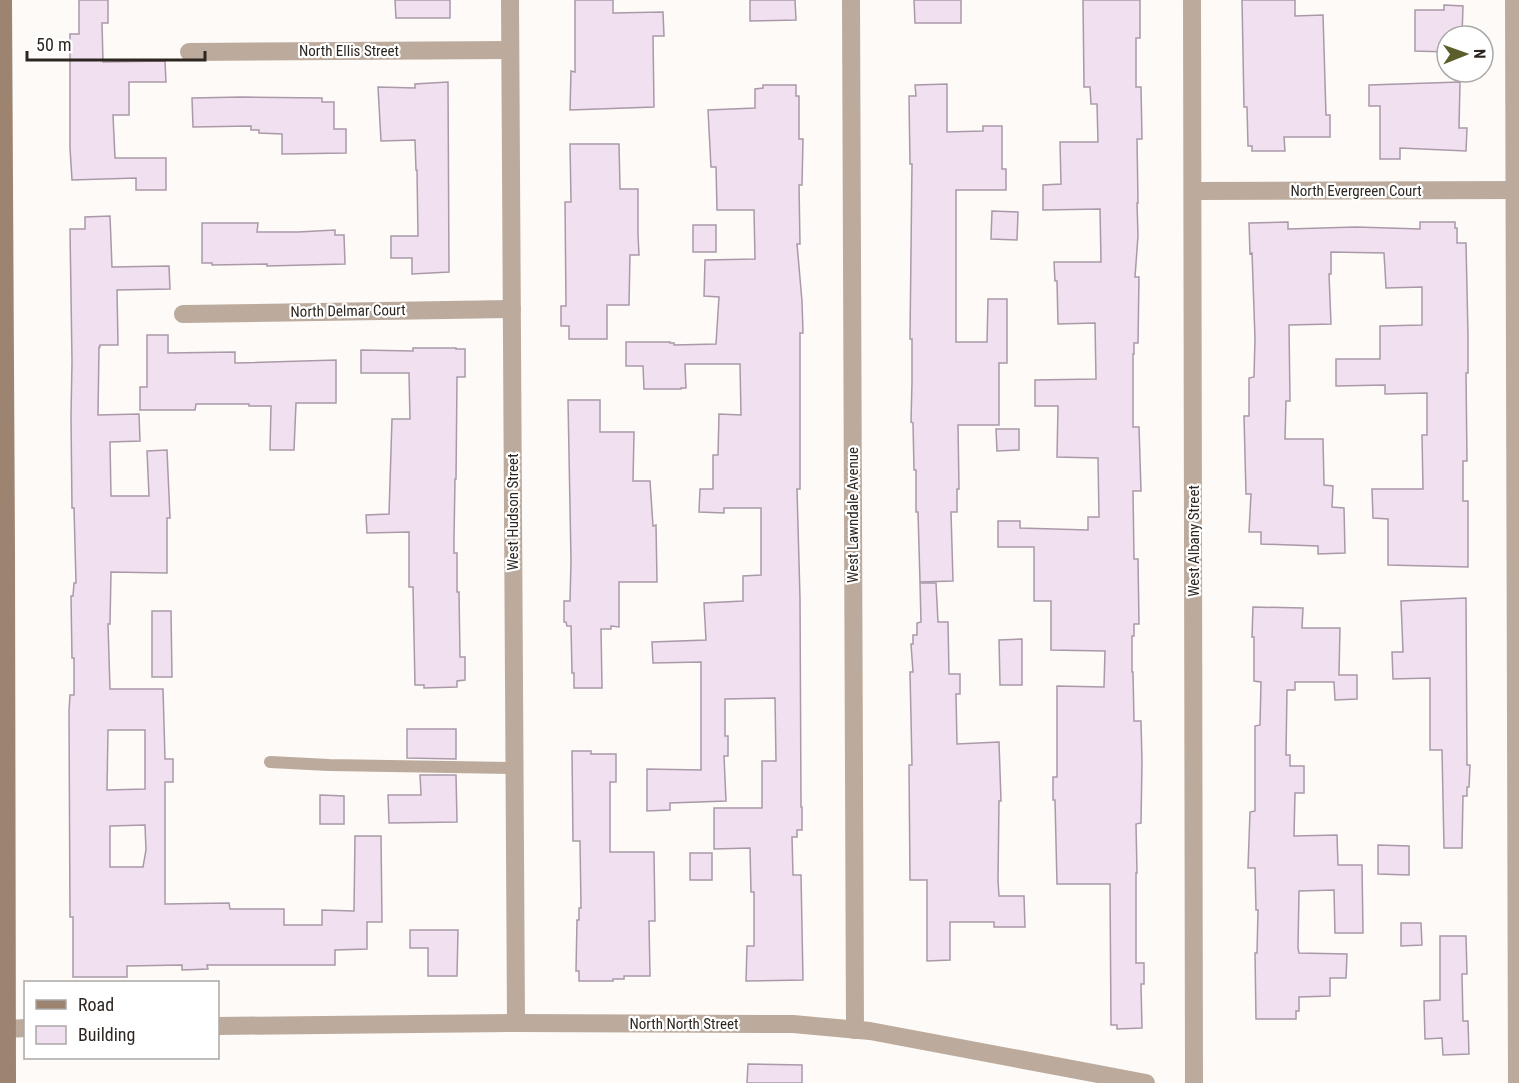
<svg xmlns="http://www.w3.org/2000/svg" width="1519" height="1083" font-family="'Roboto Condensed',sans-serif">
<rect width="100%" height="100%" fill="#fdfaf7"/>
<!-- building -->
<g fill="#f1e0f0" stroke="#aa99a8" stroke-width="1.5" fill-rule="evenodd">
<polygon points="79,0 108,0 108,23 102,23 103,62 165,61 166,82 129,82 129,115 113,115 115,158 166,158 166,190 136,190 136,178 72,180 70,148 70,34 79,34"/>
<polygon points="395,0 450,0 450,18 396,18"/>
<polygon points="575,0 613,0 613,13 663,12 664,36 653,36 654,107 570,110 571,71 575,72"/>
<polygon points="750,0 795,0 796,20 750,21"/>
<polygon points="914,0 961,0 961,23 915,23"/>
<polygon points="1083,0 1140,0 1140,38 1136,38 1136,87 1141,87 1142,139 1137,139 1138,203 1137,203 1138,236 1135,277 1139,277 1138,343 1134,343 1134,354 1133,354 1133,427 1139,427 1141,491 1133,491 1134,559 1138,559 1139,624 1134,624 1134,636 1132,636 1132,672 1133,672 1134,721 1141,721 1142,762 1141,823 1136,824 1137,873 1136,873 1136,963 1144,963 1144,984 1141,984 1142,1028 1117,1029 1117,1025 1111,1025 1110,884 1057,884 1055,800 1053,800 1053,777 1057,777 1057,686 1104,687 1105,651 1051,650 1051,601 1034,601 1034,547 998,547 998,521 1020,521 1020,528 1088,530 1088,517 1099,517 1098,458 1057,457 1058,406 1035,406 1035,380 1096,379 1095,323 1058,324 1057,281 1055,281 1054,262 1101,262 1100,209 1043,210 1043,185 1061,184 1060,142 1098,142 1097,104 1091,104 1090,87 1084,87"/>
<polygon points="1242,0 1295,0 1295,16 1323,15 1326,115 1330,115 1330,137 1284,137 1285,151 1252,151 1252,146 1248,146 1247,107 1244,107"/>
<polygon points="1444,5 1463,6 1462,36 1447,36 1447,52 1415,51 1415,10 1444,10"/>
<polygon points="448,82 449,272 412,274 412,258 391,258 391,236 418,236 417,170 416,170 415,140 381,141 378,87 415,88 415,84"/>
<polygon points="1460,82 1459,128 1467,128 1466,151 1400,148 1400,159 1380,159 1380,106 1369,106 1369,85"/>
<polygon points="947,84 947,132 983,131 983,126 1002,126 1002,169 1006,169 1006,190 956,190 956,342 987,342 988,299 1007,299 1007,363 999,363 999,425 958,425 959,489 957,489 957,512 951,512 953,581 920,582 918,512 916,512 916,470 914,470 913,423 911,422 912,382 912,339 910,339 912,164 910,164 909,96 916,96 915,85"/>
<polygon points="763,85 796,85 796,96 799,96 799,139 803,139 802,185 799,185 800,244 797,244 802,301 803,333 800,333 800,489 797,489 800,598 801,807 802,807 802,830 797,830 797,837 792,837 793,875 801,875 803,980 746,981 747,946 754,946 754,892 751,892 750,848 714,849 714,808 762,808 762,761 776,761 775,698 725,699 725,736 728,736 728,756 724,756 726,801 670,803 670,810 647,811 647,769 701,770 701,662 653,663 652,642 706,640 704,603 743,601 743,576 761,575 761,508 724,508 724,513 699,512 700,489 713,489 713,455 718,455 719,414 741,415 740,364 685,364 686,388 681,388 681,389 644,389 643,366 626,366 626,342 670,342 670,343 674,343 674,345 716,344 719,297 704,296 705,260 755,259 754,210 717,210 716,167 711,167 708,110 755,108 755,89 763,88"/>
<polygon points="242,97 322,98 322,102 334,102 334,129 346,129 346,153 282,154 282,134 259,133 259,130 251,130 251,126 193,127 192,98"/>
<polygon points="570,144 619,144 620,189 638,189 638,235 639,255 630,255 629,305 607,305 607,339 569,339 569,326 561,326 561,306 566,306 565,202 571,202"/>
<polygon points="992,211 1018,212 1017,240 991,239"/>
<path d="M110,216L112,267L169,266L170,289L117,290L118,345H100V347H99L98,415L139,414L140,441L110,442L111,496H149L147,451L167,450L170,518H167V573L111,572L110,624H108L110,689H163L165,759H173V782H165V904L229,903L230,909H284V925H322V910L354,911L355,836H381L382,922H367V949L335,950V965H207L208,969L182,970V965L127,966V977H73V917H70L69,711L70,695H74V658H72L71,596H73L74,583H76L74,508H72L71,417L72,362L70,229H85V217ZM108,730H145V789L107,790ZM145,825L146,850L143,867H110V826Z"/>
<polygon points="1288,222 1288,229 1356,227 1420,229 1420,222 1455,222 1455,228 1457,228 1457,243 1466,243 1468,335 1468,373 1466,373 1467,461 1463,461 1463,501 1468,501 1468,567 1388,565 1388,519 1373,518 1372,489 1423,489 1422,435 1427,435 1427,393 1385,394 1385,385 1336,386 1336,359 1380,359 1380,326 1422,325 1422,287 1386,288 1384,253 1331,252 1331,274 1329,274 1331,324 1289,325 1290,401 1286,401 1285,439 1323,439 1324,485 1333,486 1332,507 1344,508 1345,553 1318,554 1318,546 1261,544 1261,532 1249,532 1251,494 1246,494 1244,416 1249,416 1249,378 1254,377 1255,338 1252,253 1250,254 1249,223"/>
<polygon points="202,223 258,223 257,232 298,232 335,230 335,235 344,235 345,264 267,266 267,264 212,265 212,263 202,263"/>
<rect x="693" y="225" width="23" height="27"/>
<polygon points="147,335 168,335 168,353 235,352 235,363 336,360 336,403 296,403 294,450 270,450 271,406 249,406 249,404 196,404 195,410 140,410 140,387 147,387"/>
<polygon points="413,348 456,348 456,349 465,349 465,377 457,377 457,378 456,479 455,479 454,539 454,553 457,553 457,592 459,592 460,657 465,657 465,680 457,681 457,687 424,688 424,685 415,685 413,587 409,587 409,532 367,533 366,515 389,514 392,419 410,419 409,373 361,373 361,350 413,351"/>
<polygon points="568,400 600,400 600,432 634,432 633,481 650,481 653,526 656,525 657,582 619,582 619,627 611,626 611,629 601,629 602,688 574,688 574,673 572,673 571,626 567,626 566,622 564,622 564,601 570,601 571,561"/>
<polygon points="996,429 1019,429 1019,450 997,451"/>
<polygon points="920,583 936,583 938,622 948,622 949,674 960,674 960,694 956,694 957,744 999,742 1001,801 999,801 998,880 999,896 1024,896 1025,927 994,927 994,922 950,922 950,960 927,961 927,880 910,880 909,765 912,765 910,672 913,672 911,644 913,644 913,635 917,635 917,623 921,622"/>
<polygon points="1466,598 1467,765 1470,765 1469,787 1467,787 1467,796 1463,796 1462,848 1444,848 1442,750 1430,750 1430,678 1393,679 1392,652 1403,652 1401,601"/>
<polygon points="1253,607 1303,608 1302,628 1340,628 1339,675 1357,675 1357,699 1335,700 1334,682 1295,682 1295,690 1287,690 1286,755 1290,755 1290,766 1304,766 1304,793 1295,793 1294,836 1337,835 1338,865 1362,865 1363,933 1335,933 1334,890 1299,891 1298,948 1299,953 1347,954 1346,978 1330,978 1330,996 1299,997 1299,1011 1296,1011 1296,1019 1256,1019 1255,953 1257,953 1258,910 1256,910 1255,868 1248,868 1250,812 1255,811 1255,726 1260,725 1261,682 1254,681 1254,637 1252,637"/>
<polygon points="152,611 171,611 172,677 152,677"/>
<polygon points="1022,639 1022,685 1000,685 999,640"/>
<polygon points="407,729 456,729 456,759 407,758"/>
<polygon points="572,751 591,751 591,754 616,754 616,782 610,782 610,852 654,852 655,921 649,921 650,976 624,976 624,979 613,979 613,981 579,981 579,971 576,971 577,920 579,920 579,908 581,908 580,841 573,841"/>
<polygon points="420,775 456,775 457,822 389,823 388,795 421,795"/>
<polygon points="320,795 344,796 344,824 320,824"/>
<polygon points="1378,845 1409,846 1409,875 1378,874"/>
<rect x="690" y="853" width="22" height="27"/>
<polygon points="1401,923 1421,923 1422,945 1401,946"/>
<polygon points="410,930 458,930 457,976 428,976 428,948 410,948"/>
<polygon points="1440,936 1466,936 1467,974 1462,974 1463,1021 1468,1021 1469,1054 1443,1055 1442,1038 1425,1039 1424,1001 1440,1000"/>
<polygon points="748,1064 802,1065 802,1083 747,1083"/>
</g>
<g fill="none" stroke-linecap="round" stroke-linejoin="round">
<!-- lane -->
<polyline stroke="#bcab9d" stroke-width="12" points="270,762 329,765 515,768"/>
<!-- street -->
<g stroke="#bcab9d" stroke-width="18">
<polyline points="510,0 516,1023"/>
<polyline points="851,0 855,1030"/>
<polyline points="1192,0 1194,1083"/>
<polyline points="1514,0 1517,1083"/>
<polyline points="189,52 510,50"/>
<polyline points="1193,191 1519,190"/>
<polyline points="183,314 512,309"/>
<polyline points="218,1026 516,1023 793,1024 870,1031 1146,1083"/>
<polyline points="7,1029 26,1028"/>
</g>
<!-- secondary -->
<polyline stroke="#9d8471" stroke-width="18" points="3,0 6,551 7,1083"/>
</g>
<g text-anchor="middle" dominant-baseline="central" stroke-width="4.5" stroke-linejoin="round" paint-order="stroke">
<!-- street labels -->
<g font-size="15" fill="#2d2620" stroke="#fff">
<text x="349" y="51">North Ellis Street</text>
<text x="1356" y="191">North Evergreen Court</text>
<text transform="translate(348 311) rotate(-1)">North Delmar Court</text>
<text transform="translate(513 512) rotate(-90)">West Hudson Street</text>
<text transform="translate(853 515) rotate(-90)">West Lawndale Avenue</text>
<text transform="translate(1194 541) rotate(-90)">West Albany Street</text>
<text x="684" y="1024">North North Street</text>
</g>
</g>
<!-- legend -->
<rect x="24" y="981" width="195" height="78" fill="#ffffff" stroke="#aba8a6" stroke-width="1.5"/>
<rect x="36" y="1000" width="30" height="9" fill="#9d8471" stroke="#aba8a6" stroke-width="1.5"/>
<text x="78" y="1011" font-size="18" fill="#2d2620">Road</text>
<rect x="36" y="1026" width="30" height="18" fill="#f1e0f0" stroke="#aba8a6" stroke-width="1.5"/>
<text x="78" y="1041" font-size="18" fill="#2d2620">Building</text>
<!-- north arrow -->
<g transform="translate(1465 54) rotate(89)"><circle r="28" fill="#ffffff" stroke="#aba8a6" stroke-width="1.5"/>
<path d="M0-4.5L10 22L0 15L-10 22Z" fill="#5b5d2a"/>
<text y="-9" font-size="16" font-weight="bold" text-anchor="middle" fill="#2d2620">N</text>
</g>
<!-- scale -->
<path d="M27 51v9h178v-9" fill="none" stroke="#2d2620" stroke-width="3"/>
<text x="36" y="51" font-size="18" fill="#2d2620" stroke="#ffffff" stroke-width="4.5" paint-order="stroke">50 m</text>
</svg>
